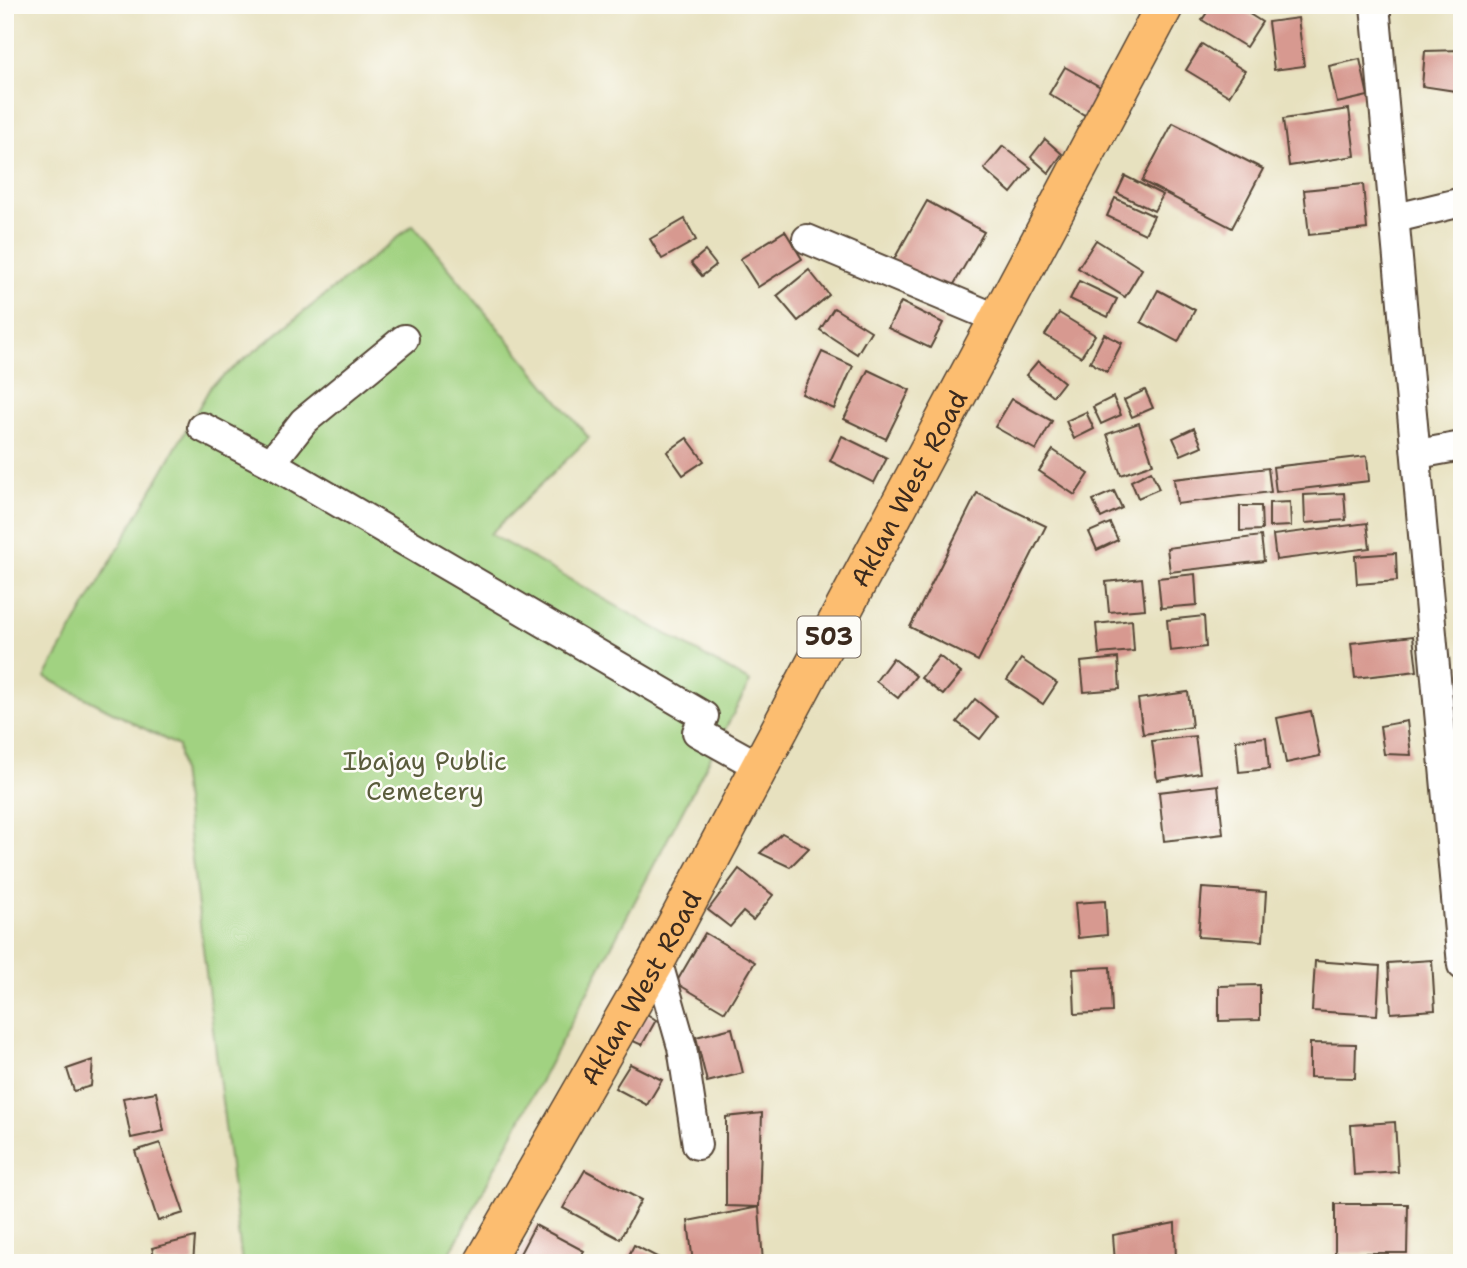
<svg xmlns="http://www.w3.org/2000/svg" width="1467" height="1268" font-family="'Shantell Sans',sans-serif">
<rect width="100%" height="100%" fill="#fdfcf7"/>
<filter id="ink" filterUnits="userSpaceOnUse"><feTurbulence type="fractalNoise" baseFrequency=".0143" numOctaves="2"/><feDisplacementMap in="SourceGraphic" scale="14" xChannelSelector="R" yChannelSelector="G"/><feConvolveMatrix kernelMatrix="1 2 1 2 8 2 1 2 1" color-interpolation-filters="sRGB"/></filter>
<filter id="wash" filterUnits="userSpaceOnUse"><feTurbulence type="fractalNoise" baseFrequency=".00686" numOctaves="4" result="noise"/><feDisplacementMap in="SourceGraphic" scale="28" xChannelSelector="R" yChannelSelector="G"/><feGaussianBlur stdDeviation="1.57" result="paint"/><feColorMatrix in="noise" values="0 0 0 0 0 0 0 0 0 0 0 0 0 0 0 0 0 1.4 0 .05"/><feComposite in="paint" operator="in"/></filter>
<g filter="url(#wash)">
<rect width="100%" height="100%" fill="#e7e1bf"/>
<!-- green -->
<polygon fill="#a1d281" stroke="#6e7e50" stroke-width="2" points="413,225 589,438 490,534 750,682 445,1263 242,1263 178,746 45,677 211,386"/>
<g id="blocks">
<!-- building -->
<g fill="#d79990">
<polygon points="1212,5 1235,5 1262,22 1246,47 1202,20"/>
<polygon points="1298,18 1304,66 1274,70 1268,22"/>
<polygon points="1202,44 1245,71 1229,96 1186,70"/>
<polygon points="1462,50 1462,92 1422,86 1425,51"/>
<polygon points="1360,59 1368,96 1337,103 1329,66"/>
<polygon points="1065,67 1104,89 1088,117 1049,94"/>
<polygon points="1349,109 1355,156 1289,166 1283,119"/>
<polygon points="1173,123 1263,169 1232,228 1142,181"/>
<polygon points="1045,139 1062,154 1049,173 1031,157"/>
<polygon points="1003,146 1031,168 1011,193 984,169"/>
<polygon points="1125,176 1163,195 1154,211 1117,193"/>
<polygon points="1363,184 1367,229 1309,235 1304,190"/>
<polygon points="1115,198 1154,216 1145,234 1107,216"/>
<polygon points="927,201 984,232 949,293 893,261"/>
<polygon points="685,219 696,240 662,259 650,239"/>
<polygon points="785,231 802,259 758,287 740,259"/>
<polygon points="1096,240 1142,269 1125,297 1078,268"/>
<polygon points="705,251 716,265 702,276 691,263"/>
<polygon points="809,270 829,295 798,321 777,296"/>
<polygon points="1079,281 1117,299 1108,317 1070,299"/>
<polygon points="1158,290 1195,310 1178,342 1141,322"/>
<polygon points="901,302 943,323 930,348 888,328"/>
<polygon points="834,308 871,331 857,354 820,330"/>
<polygon points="1059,313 1095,335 1081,357 1045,335"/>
<polygon points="1104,334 1122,343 1107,372 1090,362"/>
<polygon points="822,352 853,366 834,409 802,394"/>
<polygon points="1038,361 1064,382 1053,396 1026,375"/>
<polygon points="868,370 910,390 886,439 844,419"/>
<polygon points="1145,390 1153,408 1132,417 1124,400"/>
<polygon points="1113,397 1121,415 1101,424 1093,407"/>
<polygon points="1012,399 1052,421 1036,450 995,427"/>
<polygon points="1086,412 1094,429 1074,439 1066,421"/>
<polygon points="1139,423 1153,464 1121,475 1107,434"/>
<polygon points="1194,428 1202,446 1181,455 1173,438"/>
<polygon points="842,436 887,458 874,483 830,461"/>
<polygon points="687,438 704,461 683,475 667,452"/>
<polygon points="1053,450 1089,474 1075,495 1039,471"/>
<polygon points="1367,456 1369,481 1276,492 1273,467"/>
<polygon points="1268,468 1271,492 1177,504 1174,479"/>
<polygon points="1151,471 1159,489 1138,498 1131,481"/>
<polygon points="1114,491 1122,508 1101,518 1093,500"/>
<polygon points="977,493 1046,526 978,661 910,627"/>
<polygon points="1344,493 1346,520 1305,523 1304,495"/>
<polygon points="1290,502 1291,526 1269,527 1269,503"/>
<polygon points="1240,506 1261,506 1262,530 1240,531"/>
<polygon points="1110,523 1118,540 1097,550 1089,532"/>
<polygon points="1367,523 1370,548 1276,560 1273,535"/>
<polygon points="1261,536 1264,561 1170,572 1167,548"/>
<polygon points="1396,553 1397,581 1357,584 1355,556"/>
<polygon points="1195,574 1197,605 1161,608 1158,578"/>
<polygon points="1142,578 1145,609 1109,612 1106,582"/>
<polygon points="1204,616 1206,647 1170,651 1167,620"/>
<polygon points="1132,620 1134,651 1099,654 1096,624"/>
<polygon points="1413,636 1417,671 1355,678 1351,643"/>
<polygon points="939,656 961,673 943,695 921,678"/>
<polygon points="893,658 916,676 898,698 876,681"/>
<polygon points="1118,658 1120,689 1084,692 1081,662"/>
<polygon points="1021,659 1057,683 1043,704 1007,680"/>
<polygon points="1188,692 1192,727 1143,734 1138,699"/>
<polygon points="975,699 997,717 980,739 957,722"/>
<polygon points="1311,711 1320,756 1286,763 1277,718"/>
<polygon points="1407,721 1411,755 1384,754 1380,726"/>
<polygon points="1195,736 1200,773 1157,780 1152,741"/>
<polygon points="1266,737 1269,769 1239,772 1236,740"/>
<polygon points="1218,785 1223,834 1164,841 1159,792"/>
<polygon points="782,833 809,848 790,867 760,853"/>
<polygon points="739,869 773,895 753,920 743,912 730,927 708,910"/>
<polygon points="1202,888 1266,892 1263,941 1198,937"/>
<polygon points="1105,901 1107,935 1078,938 1075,903"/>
<polygon points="705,933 755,962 725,1012 676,983"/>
<polygon points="1432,960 1435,1010 1391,1013 1388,963"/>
<polygon points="1315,961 1380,966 1377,1015 1312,1011"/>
<polygon points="1110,967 1112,1012 1075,1014 1073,969"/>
<polygon points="1260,985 1260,1020 1219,1021 1219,986"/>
<polygon points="641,1010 656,1020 642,1045 624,1037"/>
<polygon points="732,1028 743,1073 707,1082 696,1037"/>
<polygon points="1310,1043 1356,1044 1355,1078 1310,1077"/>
<polygon points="93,1060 91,1086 74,1091 67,1069"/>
<polygon points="630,1064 662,1080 647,1105 615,1088"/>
<polygon points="156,1092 164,1131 131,1138 123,1098"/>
<polygon points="762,1113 759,1207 763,1263 693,1263 688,1221 759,1207 726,1206 726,1117"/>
<polygon points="1395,1122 1398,1172 1354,1175 1351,1125"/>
<polygon points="160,1143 184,1213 158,1221 135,1151"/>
<polygon points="585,1170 641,1200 620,1239 563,1208"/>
<polygon points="1335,1204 1408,1204 1407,1253 1335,1253"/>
<polygon points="1175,1223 1176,1263 1115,1263 1113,1235"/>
<polygon points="535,1225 584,1251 578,1263 515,1263"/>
<polygon points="195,1237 193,1263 156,1263 152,1248"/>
<polygon points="634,1245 659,1258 658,1263 625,1263"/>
</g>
</g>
</g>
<g filter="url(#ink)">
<use href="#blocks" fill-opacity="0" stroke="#554536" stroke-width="2"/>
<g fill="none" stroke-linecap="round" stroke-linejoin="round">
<defs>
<g id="minor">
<polyline points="1375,5 1462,965"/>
<polyline points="1396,218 1462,202"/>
<polyline points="807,239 998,319"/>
<polyline points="202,427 271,463 704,716 697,732 760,767"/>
<polyline points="1418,454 1462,446"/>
<polyline points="271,463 304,421 404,339"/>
<polyline points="657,960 682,1047 697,1145"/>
</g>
<g id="major">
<path id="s1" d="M483,1263L657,960L1165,5"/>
</g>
</defs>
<!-- minor casing -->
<use href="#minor" stroke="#554536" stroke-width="32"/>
<!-- major casing -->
<use href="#major" stroke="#554536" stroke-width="40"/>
<!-- minor -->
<use href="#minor" stroke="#fff" stroke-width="28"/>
<!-- major -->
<use href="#major" stroke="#fcbd6f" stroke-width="37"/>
</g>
</g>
<g text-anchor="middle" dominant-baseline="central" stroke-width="5" stroke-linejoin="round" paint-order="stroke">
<!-- shield labels -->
<rect fill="#fdfcf7" stroke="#75695f" stroke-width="2" x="797.5" y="616.5" width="63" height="41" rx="5"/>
<g font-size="24" font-weight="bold" fill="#3b2a1e">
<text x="829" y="637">503</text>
</g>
<!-- street labels -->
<g font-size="26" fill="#3b2a1e" stroke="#fdfcf7">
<text stroke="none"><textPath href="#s1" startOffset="884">Aklan West Road</textPath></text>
<text stroke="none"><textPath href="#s1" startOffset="317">Aklan West Road</textPath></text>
</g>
<!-- park labels -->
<g font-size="26" fill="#5a5c3c" stroke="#fdfcf7">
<text x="425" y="760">Ibajay Public<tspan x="425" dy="30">Cemetery</tspan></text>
</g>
</g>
<!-- margin -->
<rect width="1467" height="1268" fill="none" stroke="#fdfcf7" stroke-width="28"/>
</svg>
